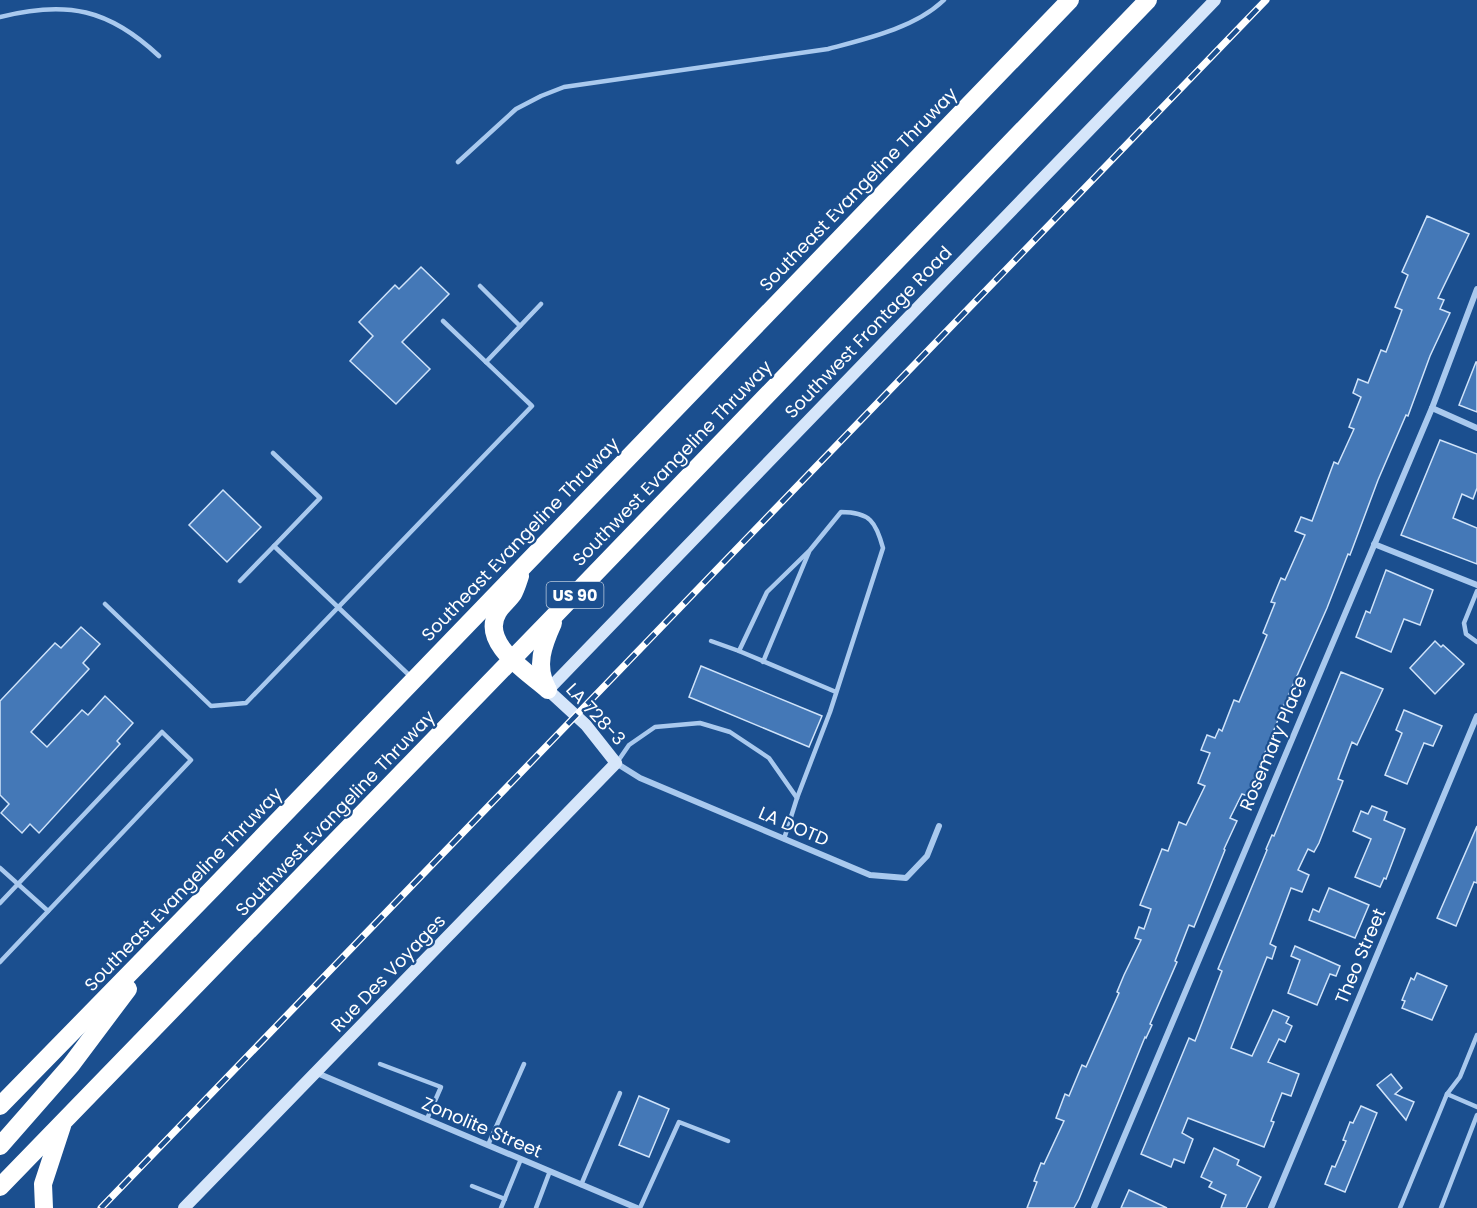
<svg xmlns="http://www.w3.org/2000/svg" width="1477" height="1208" font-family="Poppins,sans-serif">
<rect width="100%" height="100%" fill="#1b4f8f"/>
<!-- building -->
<g fill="#4478b7" stroke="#cfe3fa" stroke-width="1.5">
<polygon points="1427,216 1469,234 1438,298 1444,300 1440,309 1450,313 1430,356 1408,416 1406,415 1378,480 1350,555 1348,554 1327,608 1281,712 1248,796 1242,794 1230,818 1237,821 1224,849 1225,850 1194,927 1189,925 1175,961 1177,962 1150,1024 1152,1025 1146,1038 1145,1037 1079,1199 1074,1208 1027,1208 1037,1182 1034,1181 1041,1163 1044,1164 1064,1121 1056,1118 1065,1094 1069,1096 1082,1065 1086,1067 1119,993 1117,992 1124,975 1141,940 1135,938 1139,927 1144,929 1151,909 1140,905 1162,849 1168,851 1179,822 1186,825 1205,786 1198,783 1210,753 1201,750 1207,735 1215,738 1219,729 1222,731 1234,700 1239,702 1267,635 1263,633 1275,603 1271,602 1281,578 1285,580 1305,535 1295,531 1301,517 1312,521 1334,462 1338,464 1354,429 1349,427 1361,397 1353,393 1358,379 1368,383 1381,350 1386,352 1402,310 1395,307 1408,275 1402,272"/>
<polygon points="421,267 449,294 402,342 430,369 396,404 350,361 373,336 359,322 395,285 399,289"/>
<polygon points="1476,362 1477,362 1477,412 1459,405"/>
<polygon points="1440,440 1477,454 1477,488 1473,499 1462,494 1453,518 1477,528 1477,564 1401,535"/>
<polygon points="223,490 261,527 227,562 189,525"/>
<polygon points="1386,570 1433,590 1420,625 1404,619 1391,652 1356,637 1366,611 1370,613"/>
<polygon points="81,627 100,644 83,663 89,669 31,732 47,747 82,710 88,715 105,696 133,723 117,741 120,744 39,833 30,824 22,833 1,813 9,804 0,795 0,701 55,643 61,648"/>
<polygon points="1435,641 1441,647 1443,645 1464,664 1435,694 1410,668"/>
<polygon points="701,666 822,716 809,747 689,697"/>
<polygon points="1341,672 1383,689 1357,745 1352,742 1338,779 1343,781 1319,843 1314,852 1308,849 1298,870 1309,875 1302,892 1291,888 1270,944 1276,947 1272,959 1267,957 1231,1048 1252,1056 1273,1010 1289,1017 1286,1023 1292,1026 1285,1042 1279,1039 1268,1062 1299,1074 1291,1096 1282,1093 1271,1121 1274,1122 1264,1147 1188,1118 1182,1133 1193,1139 1184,1163 1174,1159 1171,1167 1141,1154 1189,1038 1195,1041 1222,971 1218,969 1267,850 1266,849 1272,835 1274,836"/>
<polygon points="1404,710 1442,726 1433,746 1424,743 1407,784 1385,775 1402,733 1396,730"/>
<polygon points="1372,806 1387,812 1384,820 1405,829 1386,879 1384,878 1380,887 1355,877 1371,839 1353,831 1361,811 1368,814"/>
<polygon points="1477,826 1477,883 1474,882 1456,926 1437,918"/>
<polygon points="1329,888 1369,905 1355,938 1309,920 1313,909 1319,912"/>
<polygon points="1295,946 1340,966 1336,976 1330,974 1317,1005 1288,993 1300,960 1291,956"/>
<polygon points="1417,973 1447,986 1432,1020 1402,1008 1405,1001 1402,1000 1411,978 1414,980"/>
<polygon points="1391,1074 1402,1088 1395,1094 1414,1102 1406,1120 1377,1085"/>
<polygon points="639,1096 669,1109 649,1157 619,1145"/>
<polygon points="1361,1106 1377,1113 1345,1192 1325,1184 1332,1166 1335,1167 1346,1141 1343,1140 1350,1122 1353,1123"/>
<polygon points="1214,1148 1239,1160 1237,1165 1261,1177 1246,1208 1221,1208 1226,1195 1209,1187 1212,1182 1201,1177"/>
<polygon points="1129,1190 1167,1208 1121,1208"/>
</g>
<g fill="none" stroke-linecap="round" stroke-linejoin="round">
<!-- lane -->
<g stroke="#a9c9ee" stroke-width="4.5">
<path d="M0,17C67,0 109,9 159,56"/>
<path d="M458,162L516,109L541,96L564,87L828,49C866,39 915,28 944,0"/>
<polyline points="480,286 520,326"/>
<polyline points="486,362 541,304"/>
<polyline points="273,453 320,498 274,546"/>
<polyline points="240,581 274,546 410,676"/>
<polyline points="1477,591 1464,623 1466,634 1477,642"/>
<polyline points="105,604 211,706 246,703 532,406 443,321"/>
<polyline points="711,641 739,651"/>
<polyline points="763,662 809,552"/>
<polyline points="618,761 629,745 655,727 700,723 730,732 769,758 797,798"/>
<path d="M784,839L797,798L830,712L883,548C876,522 870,512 841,512L810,550L767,592L739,651L836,692"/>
<polyline points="0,868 48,911"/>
<polyline points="0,903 162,732 191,760 0,962"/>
<polyline points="380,1064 441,1087 427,1119"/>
<polyline points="1447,1094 1460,1077 1477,1035"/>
<polyline points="488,1145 524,1064"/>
<polyline points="581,1185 620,1093"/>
<polyline points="472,1186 505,1199"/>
<polyline points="501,1208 521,1159"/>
<polyline points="536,1208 550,1171"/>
<polyline points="640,1208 679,1122 728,1141"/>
<polyline points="1400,1208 1447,1094 1477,1107"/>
<polyline points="1441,1208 1477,1115"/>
</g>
<!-- street -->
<g stroke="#a9c9ee" stroke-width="6">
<polyline points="1432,408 1477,428"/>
<polyline points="1374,544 1477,585"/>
<polyline points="616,763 640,778 870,875 906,878 927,856 939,826"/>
<polyline points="317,1073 637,1208"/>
<polyline points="1094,1208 1432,408 1477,289"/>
<polyline points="1271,1208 1477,716"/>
</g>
<!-- secondary -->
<polyline stroke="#d6e6fa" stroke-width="12" points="184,1208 616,763 586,725 548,690 1215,0"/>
<!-- highway -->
<g stroke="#fff" stroke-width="18">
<path d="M520,576C518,582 516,589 513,594C509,600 502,605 498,612C479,643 528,672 548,690"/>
<path d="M547,688C535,666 543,645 553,623"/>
<polyline points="0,1106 213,888 1070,0"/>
<polyline points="0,1146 71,1065 128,989"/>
<polyline points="0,1187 556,614 1148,0"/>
<polyline points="44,1208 43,1184 62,1126"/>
</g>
<defs>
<polyline id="rail" points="101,1208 1266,0"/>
</defs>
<!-- rail casing -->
<use href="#rail" stroke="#fff" stroke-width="7"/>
<!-- rail -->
<use href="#rail" stroke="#1b4f8f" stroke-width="4.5" stroke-dasharray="14" stroke-linecap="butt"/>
</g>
<g text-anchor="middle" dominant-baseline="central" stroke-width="4.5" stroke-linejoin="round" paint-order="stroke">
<!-- shield labels -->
<rect fill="#1b4f8f" stroke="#bbcadd" stroke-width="1.5" x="546.5" y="582" width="57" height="26" rx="4.5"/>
<g font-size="16" font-weight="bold" fill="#fff">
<text x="575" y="595">US 90</text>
</g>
<!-- street labels -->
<g font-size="18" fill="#fff" stroke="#1b4f8f">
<text transform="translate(858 189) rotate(-46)">Southeast Evangeline Thruway</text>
<text transform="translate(868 332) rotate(-46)">Southwest Frontage Road</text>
<text transform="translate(672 463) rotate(-46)">Southwest Evangeline Thruway</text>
<text transform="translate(520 539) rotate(-46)">Southeast Evangeline Thruway</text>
<text transform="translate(596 714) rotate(47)">LA 728-3</text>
<text transform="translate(1273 743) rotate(-67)">Rosemary Place</text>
<text transform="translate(335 813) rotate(-46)">Southwest Evangeline Thruway</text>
<text transform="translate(794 826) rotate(23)">LA DOTD</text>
<text transform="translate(183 889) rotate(-46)">Southeast Evangeline Thruway</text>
<text transform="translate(1360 956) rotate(-67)">Theo Street</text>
<text transform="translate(388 973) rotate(-46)">Rue Des Voyages</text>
<text transform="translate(482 1127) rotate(23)">Zonolite Street</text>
</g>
</g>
</svg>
